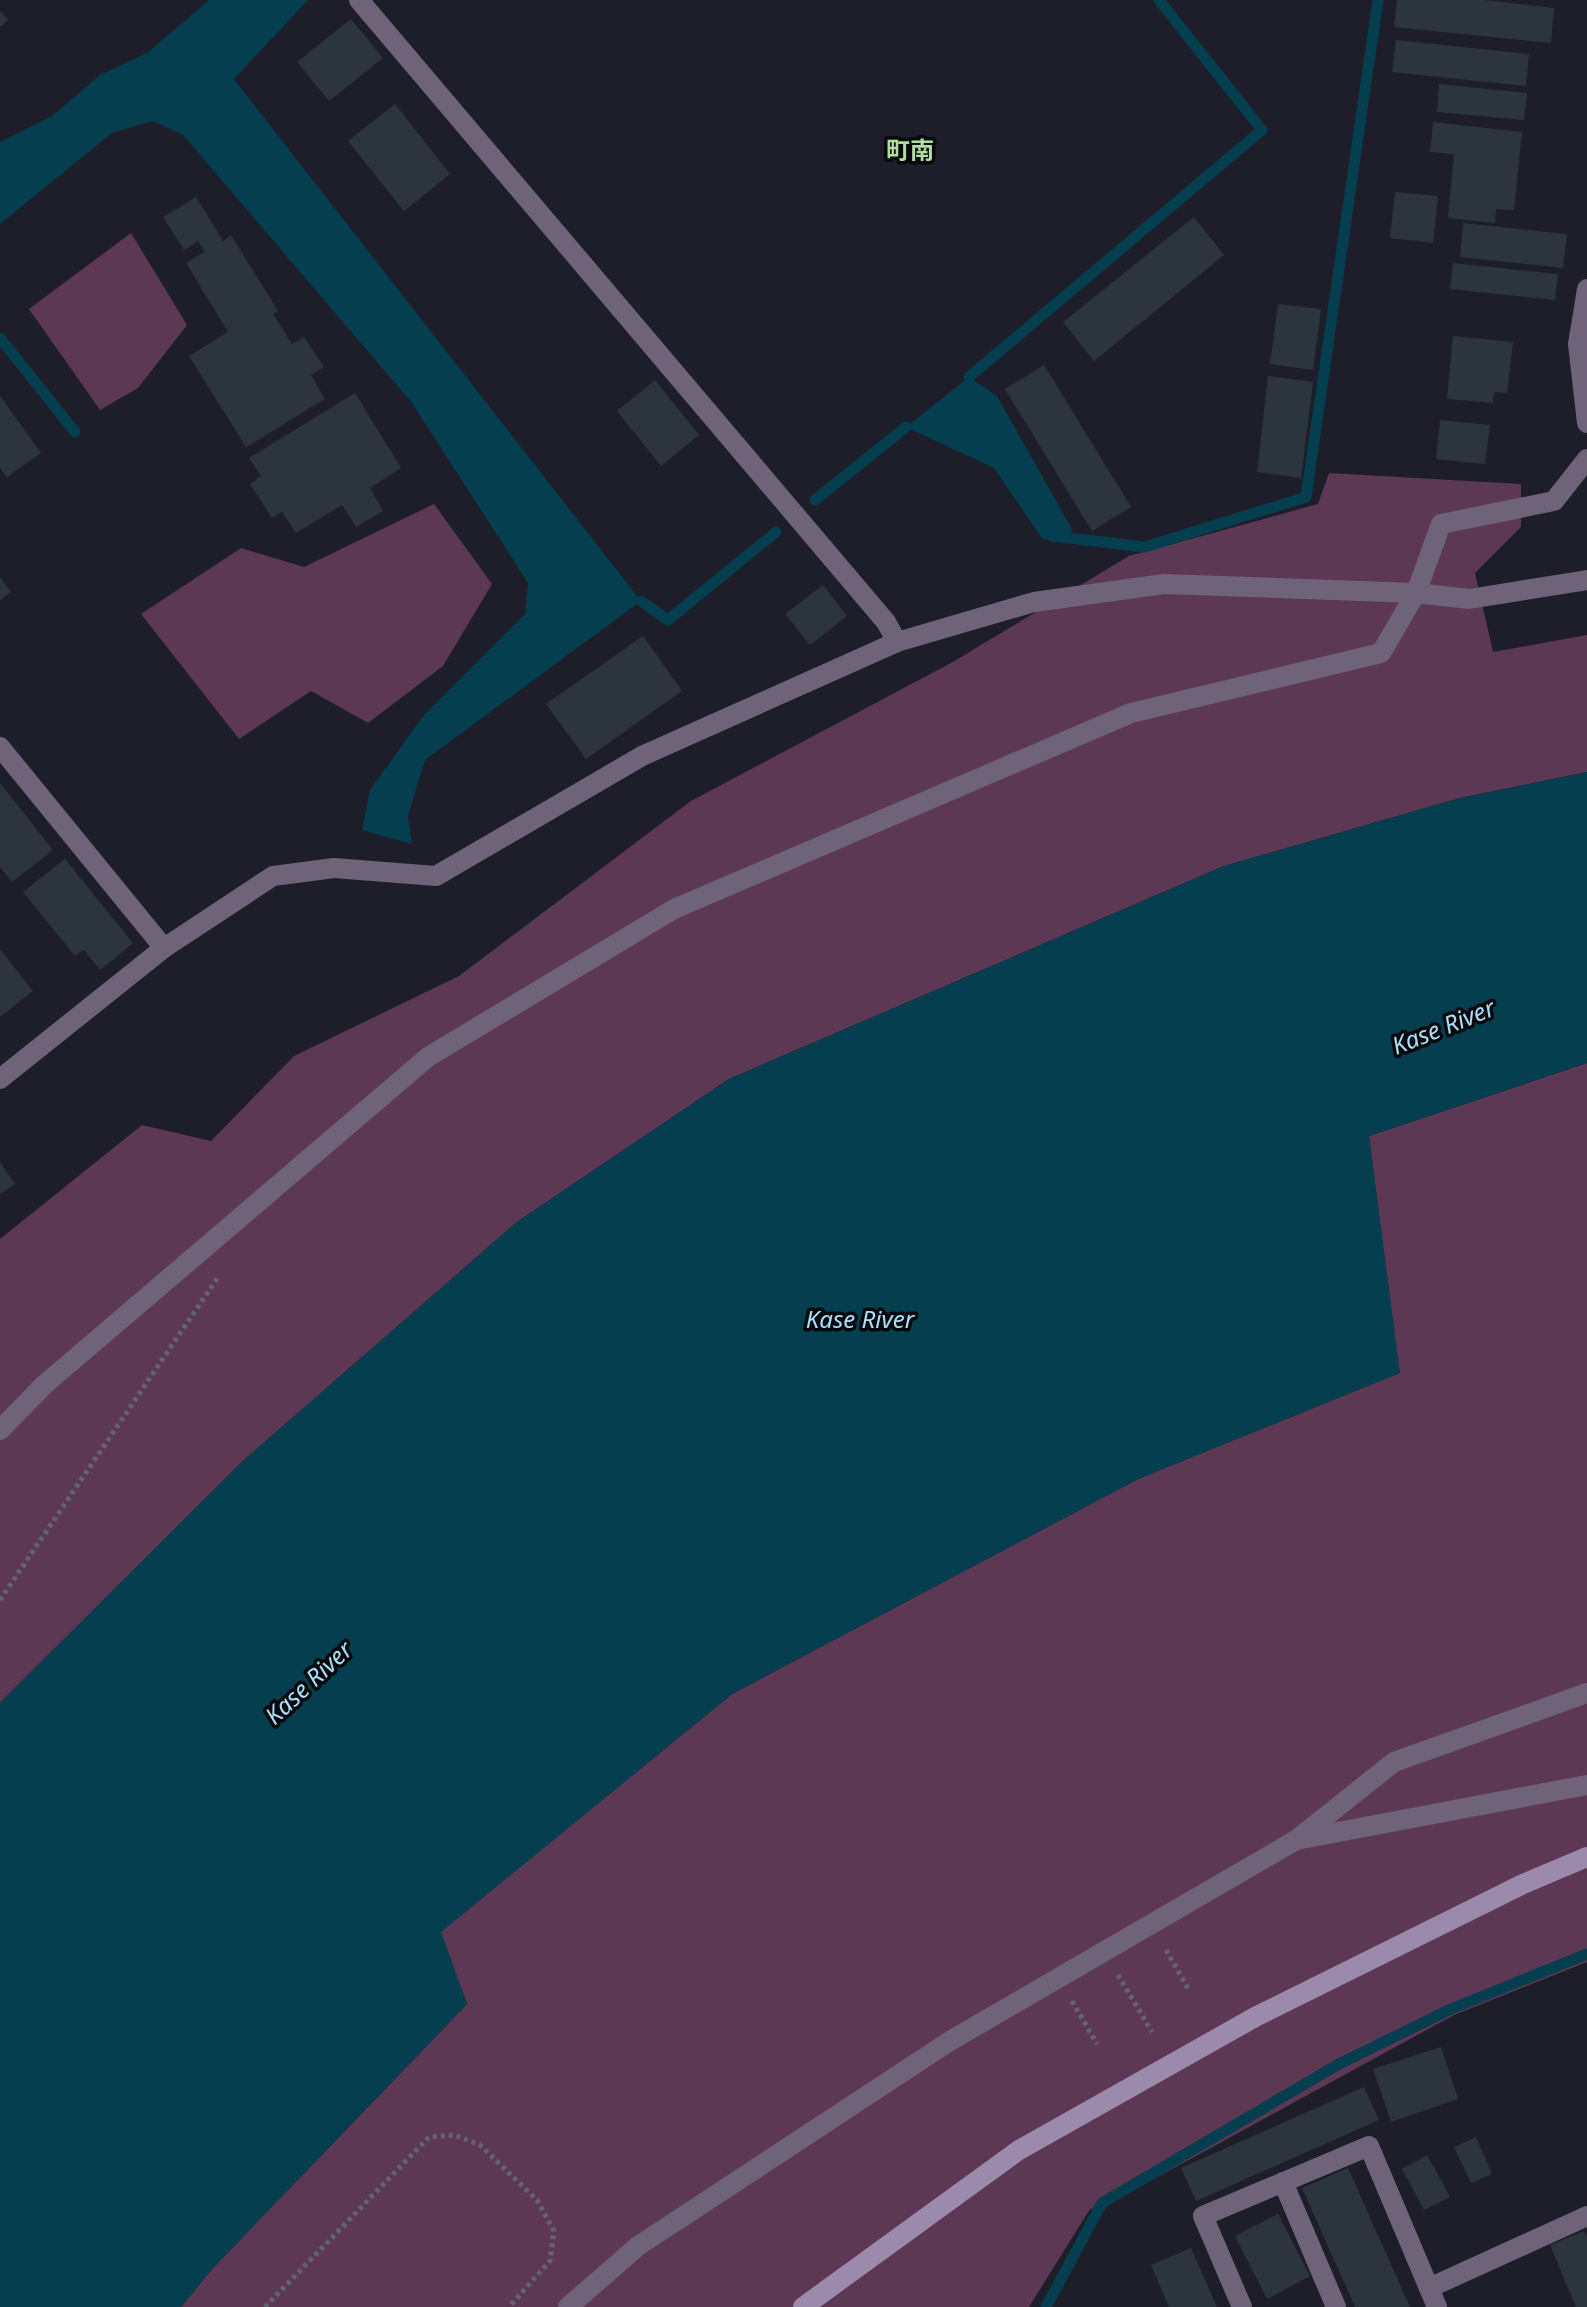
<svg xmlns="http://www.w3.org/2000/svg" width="1587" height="2307" font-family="'Noto Sans','Noto Sans JP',sans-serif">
<rect width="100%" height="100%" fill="#1d1e29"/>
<!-- green -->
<g fill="#5d3854">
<polygon points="131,233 187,325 138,388 100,410 29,309"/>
<polygon points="1329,473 1521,484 1521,527 1475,573 1493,652 1587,635 1587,772 1460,798 1224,866 729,1079 517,1222 245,1459 0,1703 0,1239 142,1125 211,1141 294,1056 459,976 691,801 951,663 1129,556 1318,504"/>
<polygon points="434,504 492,584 443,666 368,723 311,691 239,739 141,614 241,548 304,567"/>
<polygon points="1587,1063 1587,1962 1454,2015 1108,2204 1090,2209 1029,2307 181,2307 212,2269 467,2004 440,1932 732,1694 1138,1479 1399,1373 1369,1136"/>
</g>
<!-- water -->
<g fill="#053e4e">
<polygon points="209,0 308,0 234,79 641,601 425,760 408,816 412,844 362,830 370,790 424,715 525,614 528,583 412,403 183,135 152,121 112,133 0,224 0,142 52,116 100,75 147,53"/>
<polygon points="969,377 997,396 1073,531 1043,540 994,468 906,427"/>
<polygon points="1587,772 1587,1063 1369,1136 1400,1373 1138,1479 732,1694 441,1932 467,2004 212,2269 181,2307 0,2307 0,1703 245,1459 517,1222 729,1079 1224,866 1460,798"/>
</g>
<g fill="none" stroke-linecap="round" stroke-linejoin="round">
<!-- stream -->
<g stroke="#053e4e" stroke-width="11">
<polyline points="0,338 75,432"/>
<polyline points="969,377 1262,130 1159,0"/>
<polyline points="815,500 906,427"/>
<polyline points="1052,536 1145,547 1306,497 1378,0"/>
<polyline points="641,601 668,620 776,532"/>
<polyline points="1046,2307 1102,2203 1339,2064 1451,2009 1587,1954"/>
</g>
</g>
<!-- building -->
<g fill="#2c353e">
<polygon points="1397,0 1484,0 1554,8 1551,43 1394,27"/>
<polygon points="0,11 8,20 0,27"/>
<polygon points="351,19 383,58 329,101 297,62"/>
<polygon points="1396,40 1529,54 1526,86 1392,72"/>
<polygon points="1439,84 1527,93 1524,120 1437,112"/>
<polygon points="395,104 450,174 404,211 348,141"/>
<polygon points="1433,122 1522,132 1514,210 1496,209 1495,223 1448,218 1454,154 1430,152"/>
<polygon points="1395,192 1438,196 1433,243 1390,238"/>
<polygon points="196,197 223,241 231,235 278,311 273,314 292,344 304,337 324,367 311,375 325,399 246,447 189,356 228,332 186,263 205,252 198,241 184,250 163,217"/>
<polygon points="1194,217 1224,255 1094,361 1063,322"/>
<polygon points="1463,223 1567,234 1563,268 1460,257"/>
<polygon points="1453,263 1558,274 1555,300 1450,289"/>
<polygon points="1278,304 1321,309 1313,370 1270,364"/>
<polygon points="1453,336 1513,342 1507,393 1494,392 1493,403 1447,399"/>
<polygon points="1044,365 1131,507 1092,531 1005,389"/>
<polygon points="1268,376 1313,382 1301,478 1257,472"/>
<polygon points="655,380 699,435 661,466 617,411"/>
<polygon points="355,393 401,468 370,488 383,511 356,527 342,505 296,533 282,512 272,518 250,484 261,476 249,458"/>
<polygon points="0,396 41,453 7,477 0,468"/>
<polygon points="1440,420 1490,425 1485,464 1436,459"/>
<polygon points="0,577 11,592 0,600"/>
<polygon points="823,585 847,616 810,645 785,614"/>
<polygon points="643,636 682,691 586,759 546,704"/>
<polygon points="0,783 53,850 12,882 0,867"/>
<polygon points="65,859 133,943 100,970 84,950 75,956 23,892"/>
<polygon points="0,949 33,991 0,1017"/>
<polygon points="0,1162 15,1184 0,1194"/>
<polygon points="1441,2047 1458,2099 1391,2122 1373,2069"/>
<polygon points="1364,2087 1379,2120 1196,2201 1181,2168"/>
<polygon points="1476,2137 1492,2174 1471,2183 1454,2147"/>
<polygon points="1427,2155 1450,2197 1424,2210 1402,2169"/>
<polygon points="1348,2168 1410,2307 1355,2307 1302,2188"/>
<polygon points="1278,2214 1310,2276 1267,2299 1235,2236"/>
<polygon points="1584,2231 1587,2237 1587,2307 1576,2307 1550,2245"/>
<polygon points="1191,2248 1217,2307 1169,2307 1151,2265"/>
</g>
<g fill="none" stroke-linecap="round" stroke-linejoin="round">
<!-- path -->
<g stroke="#63646e" stroke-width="5" stroke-dasharray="4 4" stroke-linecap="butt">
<polyline points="0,1600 218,1277"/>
<polyline points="1166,1950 1189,1990"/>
<polyline points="1118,1975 1152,2032"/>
<polyline points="1072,2001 1097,2044"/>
<polyline points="265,2307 429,2137 454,2135 480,2145 537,2200 554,2231 550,2261 509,2307"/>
</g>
<!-- lane -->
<g stroke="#6e6378" stroke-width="20">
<polyline points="1296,1840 1587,1785"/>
<polyline points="1283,2182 1336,2307"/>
<polyline points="1242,2307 1203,2216 1369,2146 1437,2307"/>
</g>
<!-- street -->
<g stroke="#6e6378" stroke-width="20">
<polyline points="359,0 886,622 897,642"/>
<polyline points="1587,289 1578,344 1587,423"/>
<polyline points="0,747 164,948"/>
<polyline points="0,1079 164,948 273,876 334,868 436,876 642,756 897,642 1034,602 1164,584 1416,593 1469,599 1587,580"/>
<polyline points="0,1430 44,1385 428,1057 674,909 1131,713 1381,653 1416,593 1441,524 1554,501 1587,459"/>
<polyline points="1429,2288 1587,2216"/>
<polyline points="568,2307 638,2246 950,2041 1296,1840 1394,1762 1587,1693"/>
</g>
<!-- secondary -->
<polyline stroke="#9b8aab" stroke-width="20" points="803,2307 1019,2150 1257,2016 1523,1884 1587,1857"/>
</g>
<g text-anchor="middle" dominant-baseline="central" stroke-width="7" stroke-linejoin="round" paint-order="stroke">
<!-- neighbourhood labels -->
<g font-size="24" font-weight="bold" fill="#addf9f" stroke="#08080d">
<text x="910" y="149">町南</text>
</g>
<!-- water labels -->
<g font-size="24" font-style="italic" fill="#a9e0f6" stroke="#08080d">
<text transform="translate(1443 1026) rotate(-22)">Kase River</text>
<text x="860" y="1318">Kase River</text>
<text transform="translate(308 1682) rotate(-43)">Kase River</text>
</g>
</g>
</svg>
